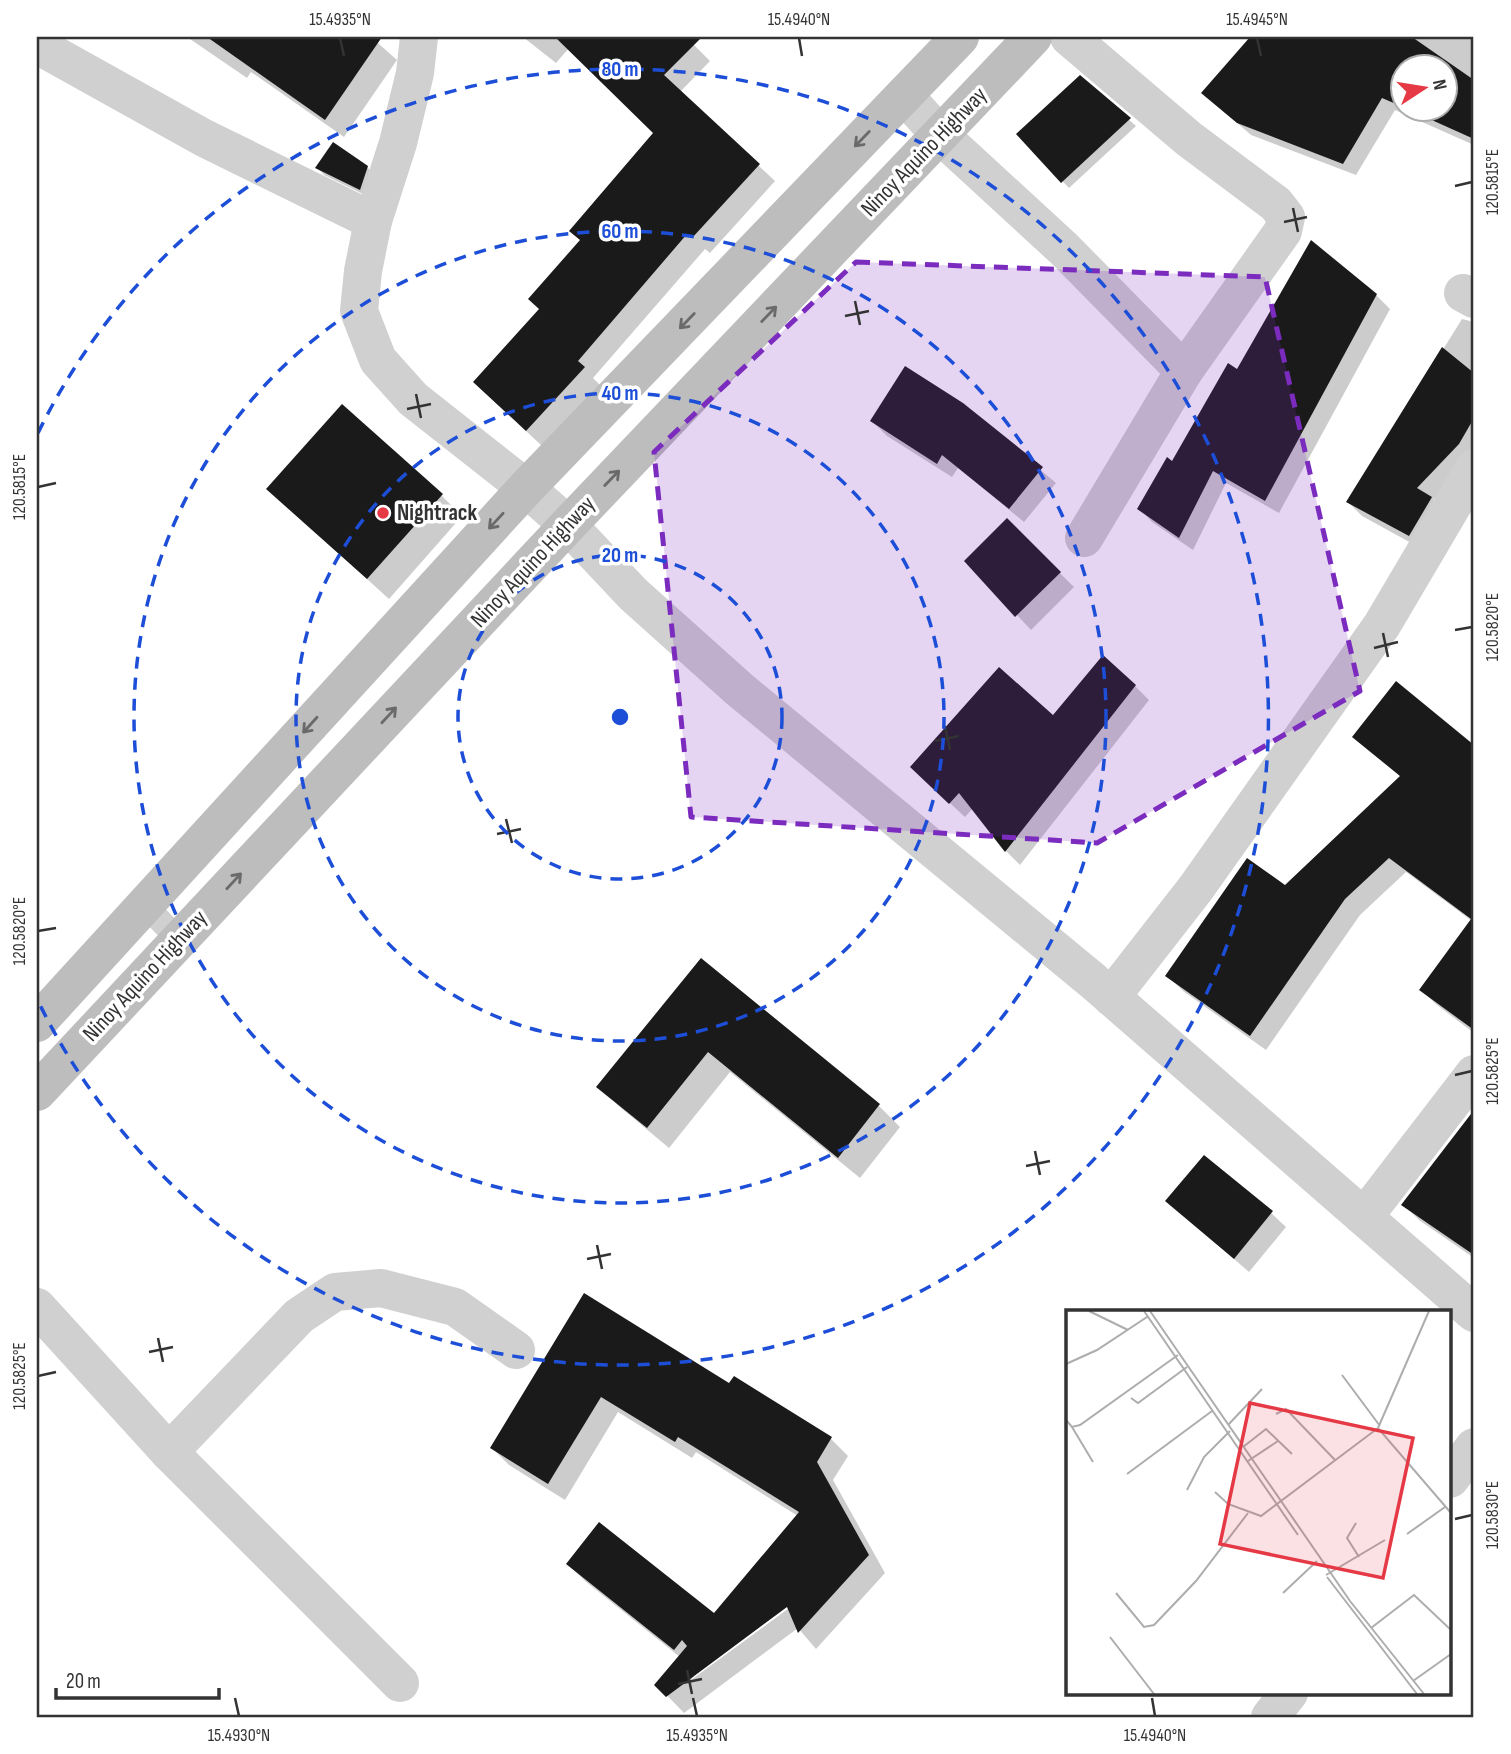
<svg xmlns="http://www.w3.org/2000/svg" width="1511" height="1754" font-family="'Sofia Sans Condensed',sans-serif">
<rect width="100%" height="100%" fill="#fff"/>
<!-- shadow -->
<g fill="#0003" fill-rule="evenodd">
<polygon points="187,37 371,37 397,60 344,137 251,72 247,78"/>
<polygon points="523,37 692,37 689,40 710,61 680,92 775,181 710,253 705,249 593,378 600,385 543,447 492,399 581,241 655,133 569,48 556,63"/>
<path d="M1253,37H1474V145L1395,110L1356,175L1251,135L1203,93ZM1402,66H1444V108H1402Z"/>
<polygon points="1080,77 1136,126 1069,188 1018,134"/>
<polygon points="367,167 374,174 367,196 324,175 318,168"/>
<polygon points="1376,295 1390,309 1279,513 1226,483 1193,550 1152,522 1139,508 1238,372"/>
<polygon points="1462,319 1474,322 1474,455 1433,500 1445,513 1424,550 1362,516 1348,502"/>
<polygon points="962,404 1056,483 1024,522 958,468 952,477 887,436 872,421"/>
<polygon points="268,489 441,495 462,516 389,599"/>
<polygon points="1007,521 1074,587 1031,630 966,561"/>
<polygon points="1135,686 1149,700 1020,865 1006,851 973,808 965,817 926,781"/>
<polygon points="1355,736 1446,784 1474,805 1474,1033 1437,1005 1421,990 1472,921 1406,872 1360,915 1266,1050 1183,991 1167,975 1285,887 1401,777"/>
<polygon points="701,960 879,1106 900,1127 860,1178 730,1072 669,1148 620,1107 599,1086"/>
<polygon points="1474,1112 1474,1258 1419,1220 1403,1204"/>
<polygon points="1167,1201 1271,1213 1286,1227 1249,1272"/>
<path d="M585,1295L730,1385L831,1439L848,1456L833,1480L885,1573L816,1649L798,1628L684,1713L657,1685L680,1657L585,1581L568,1564L714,1616L798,1516L696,1452L692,1458L618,1412L565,1500L509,1465L492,1448ZM793,1600L796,1603L691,1680L695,1674Z"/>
</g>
<!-- building -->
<g fill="#1a1a1a">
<polygon points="207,37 382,37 325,120"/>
<polygon points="555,37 702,37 664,75 760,164 692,238 687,234 578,361 585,367 526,431 473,382 539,309 528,299 580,240 569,231 653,133"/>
<polygon points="1250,37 1412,37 1474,80 1474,139 1405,108 1445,108 1445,66 1403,66 1403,107 1382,98 1343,164 1237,123 1201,93"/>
<polygon points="1080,75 1131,118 1061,183 1016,134"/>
<polygon points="333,142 368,166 360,190 315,168"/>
<polygon points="1311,240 1377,294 1265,501 1213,471 1179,538 1137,509 1167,457 1172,461 1228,363 1237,369"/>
<polygon points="1442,347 1474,373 1474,418 1459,444 1417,488 1432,497 1409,536 1346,502"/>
<polygon points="905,366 963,403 1043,467 1009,509 942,455 937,464 870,421"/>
<polygon points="342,404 443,494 367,579 266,489"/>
<polygon points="1007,518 1061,572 1015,617 964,561"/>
<polygon points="1103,655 1136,685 1005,852 959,793 949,804 910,767 999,667 1053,715"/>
<polygon points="1396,681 1474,745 1474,1030 1419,990 1471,919 1389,858 1345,899 1250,1036 1165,976 1247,858 1285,885 1400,776 1352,737"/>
<polygon points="701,958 880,1104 838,1158 708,1052 647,1128 596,1087"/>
<polygon points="1474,1110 1474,1255 1401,1205"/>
<polygon points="1204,1155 1273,1211 1234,1259 1165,1201"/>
<polygon points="584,1293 729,1383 734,1376 832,1437 817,1462 869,1555 798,1633 787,1607 666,1697 654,1685 687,1646 682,1640 674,1650 566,1564 599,1522 714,1613 799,1512 678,1437 675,1442 601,1397 548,1484 490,1448"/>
</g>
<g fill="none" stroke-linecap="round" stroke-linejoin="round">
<!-- lane -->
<polyline stroke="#d0d0d0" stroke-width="24" points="145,905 179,940"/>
<!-- street -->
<g stroke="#d0d0d0" stroke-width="38">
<polyline points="419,37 415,73 398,143 373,221 363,271 359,311 378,360 413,399 526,488 568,525 633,594 739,689 1093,981 1474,1313"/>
<polyline points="1069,37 1189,139 1276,204 1286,217 1283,231 1184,371 1084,538"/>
<polyline points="37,45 204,138 373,221"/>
<polyline points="904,95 940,135 1064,249 1184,371"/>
<polyline points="1463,293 1474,299"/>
<polyline points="1111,997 1196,888 1382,625 1474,469"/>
<polyline points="1364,1217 1474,1074"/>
<polyline points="37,1307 169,1452 400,1683"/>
<polyline points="169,1452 299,1316 335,1292 381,1288 455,1307 516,1350"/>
<polyline points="1450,1479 1474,1447"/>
<polyline points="1270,1717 1289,1693"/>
</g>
<!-- secondary -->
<g stroke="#bdbdbd" stroke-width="38">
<polyline points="37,1023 526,488 960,37"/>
<polyline points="37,1092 568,525 1033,37"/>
</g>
</g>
<!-- one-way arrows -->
<defs><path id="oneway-shaft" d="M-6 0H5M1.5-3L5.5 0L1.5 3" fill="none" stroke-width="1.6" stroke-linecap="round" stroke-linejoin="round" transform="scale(1.75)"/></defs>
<g stroke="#6a6a6a">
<use href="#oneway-shaft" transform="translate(862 139) rotate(134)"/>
<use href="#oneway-shaft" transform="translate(769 314) rotate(-46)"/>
<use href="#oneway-shaft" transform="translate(687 321) rotate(134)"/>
<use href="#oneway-shaft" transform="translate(612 478) rotate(-46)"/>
<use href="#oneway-shaft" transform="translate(496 521) rotate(133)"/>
<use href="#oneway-shaft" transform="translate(389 715) rotate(-47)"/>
<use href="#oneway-shaft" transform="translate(310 725) rotate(132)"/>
<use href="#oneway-shaft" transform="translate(234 881) rotate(-47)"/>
</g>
<!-- marked area -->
<path fill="#7b2cbf" fill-opacity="0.2" stroke="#7b2cbf" stroke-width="5" stroke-dasharray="14 9" stroke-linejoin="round" d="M856,262L1265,277L1360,691L1097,843L691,817L654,452Z"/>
<!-- ticks -->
<path fill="none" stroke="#333" stroke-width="2.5" d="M340,38L344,56M799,38L802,56M1257,38L1261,56M1455,186L1472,182M1293,208L1298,232M1284,222L1307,217M855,301L860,325M845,316L869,311M416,394L421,418M407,409L431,404M38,487L56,483M1455,630L1472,627M1383,633L1388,657M1374,648L1398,642M945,726L950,750M935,741L959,736M506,819L512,843M497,834L521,829M38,931L56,928M1455,1075L1472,1071M1035,1151L1040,1175M1026,1166L1050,1161M597,1245L602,1269M587,1259L611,1254M158,1338L163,1362M149,1352L173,1347M38,1376L56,1372M1455,1519L1472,1515M687,1670L692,1694M678,1684L702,1679M235,1698L239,1716M693,1698L697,1716M1152,1698L1155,1716"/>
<!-- distance rings -->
<g fill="none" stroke="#1d4ed8" stroke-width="3.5" stroke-dasharray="12 9">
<circle cx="620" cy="717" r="162"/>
<circle cx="620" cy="717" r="324"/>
<circle cx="620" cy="717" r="486"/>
<path d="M38 433A648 648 0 1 1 38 1001"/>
</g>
<!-- markers -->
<circle fill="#e63946" stroke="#fff" stroke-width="2.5" cx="383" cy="513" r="7"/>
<g text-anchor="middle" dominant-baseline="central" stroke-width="7" stroke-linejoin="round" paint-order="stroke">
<!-- street labels -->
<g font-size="23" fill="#333" stroke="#fff">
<text transform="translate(924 152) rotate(-46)">Ninoy Aquino Highway</text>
<text transform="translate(533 562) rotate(-47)">Ninoy Aquino Highway</text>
<text transform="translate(145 976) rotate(-47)">Ninoy Aquino Highway</text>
</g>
<!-- poi labels -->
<g font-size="23" font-weight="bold" fill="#333" stroke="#fff" text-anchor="start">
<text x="397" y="513">Nightrack</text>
</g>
</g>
<!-- overview -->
<g transform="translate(1066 1310)">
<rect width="385" height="385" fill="#fff"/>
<path fill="none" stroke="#adadad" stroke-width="2" d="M23,1L62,20M78,1L232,225M84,1L284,291L358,384M0,54L31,40L81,7M276,65L314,116M65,88L72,93L121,57M210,104L220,99L269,150M0,110L6,117L14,115L112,45M162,115L196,79M6,117L27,152M312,118L363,1M177,137L200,119L226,144M182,151L212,131M61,164L146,101M121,180L138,147L164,121M149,182L162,194L195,206L312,118L385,203M290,213L281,228L293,247M341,224L379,197M260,265L319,230M261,267L351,384M50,283L78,317L88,315L130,271L182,203M217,283L251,251M305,318L348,285L385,320M44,327L88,384M347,371L385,344"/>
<path fill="#e63946" fill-opacity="0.15" stroke="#e63946" stroke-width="3.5" d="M184,93L347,128L317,268L154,234Z"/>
<rect width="385" height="385" fill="none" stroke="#333" stroke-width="3.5"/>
</g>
<circle cx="620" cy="717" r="10" fill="#1d4ed8" stroke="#fff" stroke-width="3.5"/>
<g font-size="21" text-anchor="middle" font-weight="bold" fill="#1d4ed8" stroke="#fff" stroke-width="7" stroke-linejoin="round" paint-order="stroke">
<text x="620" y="76">80 m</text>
<text x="620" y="238">60 m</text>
<text x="620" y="400">40 m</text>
<text x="620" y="562">20 m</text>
</g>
<!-- border -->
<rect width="1511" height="1754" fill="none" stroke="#ffffff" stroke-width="77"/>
<!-- north arrow -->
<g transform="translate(1424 88) rotate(78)"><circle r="33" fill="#ffffff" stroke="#adadad" stroke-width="2"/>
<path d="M0-5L12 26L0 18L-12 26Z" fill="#e63946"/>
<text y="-10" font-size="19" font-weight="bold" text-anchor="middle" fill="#333333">N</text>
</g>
<!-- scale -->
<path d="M56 1688v10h163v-10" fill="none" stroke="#333333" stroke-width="3.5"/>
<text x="66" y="1688" font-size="21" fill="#333333" stroke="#ffffff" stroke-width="5" paint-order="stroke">20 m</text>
<rect x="38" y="38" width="1434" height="1678" fill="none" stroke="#333" stroke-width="2.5"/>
<g font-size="18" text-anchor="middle" fill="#333">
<text x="340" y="25">15.4935°N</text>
<text x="799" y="25">15.4940°N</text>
<text x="1257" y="25">15.4945°N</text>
<text transform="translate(1492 182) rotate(-90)" y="6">120.5815°E</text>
<text transform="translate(19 487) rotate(-90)" y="6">120.5815°E</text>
<text transform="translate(1492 627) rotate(-90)" y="6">120.5820°E</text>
<text transform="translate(19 931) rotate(-90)" y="6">120.5820°E</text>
<text transform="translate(1492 1071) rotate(-90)" y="6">120.5825°E</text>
<text transform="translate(19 1376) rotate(-90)" y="6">120.5825°E</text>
<text transform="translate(1492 1515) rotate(-90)" y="6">120.5830°E</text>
<text x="239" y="1741">15.4930°N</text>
<text x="697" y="1741">15.4935°N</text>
<text x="1155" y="1741">15.4940°N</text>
</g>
</svg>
